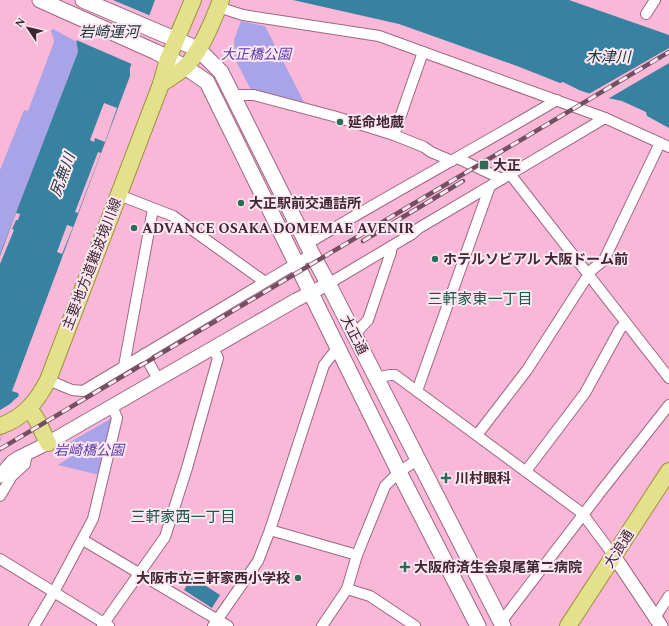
<svg xmlns="http://www.w3.org/2000/svg" width="669" height="626" font-family="Spectral,'Noto Sans JP',serif">
<rect width="100%" height="100%" fill="#f9b8d8"/>
<!-- green -->
<g fill="#a9a3e7">
<polygon points="241,21 265,26 305,104 252,92 235,59 234,40"/>
<path d="M53,29L77,42L78,52L0,254V170L24,110L28,111L54,42C54,37 51,34 51,30Z"/>
<polygon points="112,418 100,475 58,465 72,456 65,445"/>
</g>
<!-- water -->
<g fill="#3682a0">
<polygon points="71,0 155,0 130,68 130,76 12,391 18,393 19,396 13,401 0,441 0,254 78,52"/>
<polygon points="293,0 569,0 669,35 669,128 647,116 646,112 622,101 608,98 602,98 579,90 563,82 560,83 517,66 399,24"/>
<polygon points="192,577 220,595 212,608 184,590"/>
</g>
<!-- pier -->
<g fill="#f9b8d8">
<polygon points="69,0 113,0 151,16 134,65 74,39"/>
<polygon points="669,48 669,63 606,100 602,100 587,95"/>
<polygon points="104,103 117,108 105,142 95,138 94,142 90,140"/>
<polygon points="98,152 101,153 78,213 75,212"/>
<polygon points="16,213 20,214 18,220 16,220 12,229 14,230 0,264 0,256"/>
<polygon points="67,225 73,227 62,254 57,252"/>
<polygon points="20,395 20,397 15,402 12,408 0,440 0,410 10,404"/>
</g>
<g fill="none" stroke-linecap="round" stroke-linejoin="round">
<defs>
<g id="minor">
<polyline points="218,7 243,15 379,36 605,118 669,147"/>
<polyline points="646,14 655,0"/>
<polyline points="233,95 254,95 333,116 394,135 424,147 431,152 452,161"/>
<polyline points="394,135 423,52"/>
<polyline points="457,158 502,179"/>
<polyline points="510,174 669,378"/>
<polyline points="119,195 173,216 265,282"/>
<path d="M307,244C389,195 474,149 557,100"/>
<polyline points="588,273 604,260 660,143"/>
<polyline points="328,284 412,234 419,228 605,118"/>
<polyline points="354,335 368,320 391,252 392,246"/>
<polyline points="144,354 158,379"/>
<polyline points="124,366 153,209"/>
<polyline points="376,378 390,375 395,375 582,513 614,556"/>
<polyline points="48,380 72,390 83,391 312,254"/>
<polyline points="417,391 490,186"/>
<polyline points="477,435 527,370 585,280 590,276"/>
<polyline points="526,471 585,393 620,329 626,323"/>
<polyline points="0,496 12,476 25,464 27,453"/>
<polyline points="270,530 357,555"/>
<polyline points="83,540 228,626"/>
<polyline points="0,559 109,626"/>
<polyline points="347,589 370,596 415,626"/>
<polyline points="654,619 669,596"/>
<polyline points="501,622 602,490 669,405"/>
<polyline points="34,626 54,592 93,519 117,418 112,406"/>
<polyline points="102,626 165,537 187,468 218,358 213,349"/>
<polyline points="213,626 258,561 270,530 324,365 338,347"/>
<polyline points="322,626 347,589 357,555 385,486 399,472 417,460"/>
</g>
<g id="tertiary">
<polyline points="0,476 12,462 18,458 48,443 112,406 296,300 328,284"/>
<polyline points="614,556 661,626"/>
</g>
<g id="secondary">
<polyline points="40,0 156,52 185,67 207,82 399,472 478,626"/>
<polyline points="83,0 198,49 221,72 312,254 330,287 503,626"/>
</g>
<g id="primary">
<path d="M161,84C168,79 177,74 184,68C199,55 214,19 221,0"/>
<polyline points="29,408 37,420 48,443"/>
<path d="M0,426C23,418 37,402 48,380L161,84L168,59L193,0"/>
<polyline points="568,626 669,471"/>
</g>
</defs>
<!-- minor casing -->
<use href="#minor" stroke="#a06683" stroke-width="12"/>
<!-- tertiary casing -->
<use href="#tertiary" stroke="#a06683" stroke-width="15"/>
<!-- secondary casing -->
<use href="#secondary" stroke="#a06683" stroke-width="17"/>
<!-- primary casing -->
<use href="#primary" stroke="#9e933a" stroke-width="18"/>
<!-- minor -->
<use href="#minor" stroke="#fff" stroke-width="10"/>
<!-- tertiary -->
<use href="#tertiary" stroke="#fff" stroke-width="13"/>
<!-- secondary -->
<use href="#secondary" stroke="#fff" stroke-width="15"/>
<!-- primary -->
<use href="#primary" stroke="#e3e18b" stroke-width="16"/>
<defs>
<g id="rail">
<polyline points="363,241 463,181"/>
<polyline points="0,449 669,52"/>
</g>
</defs>
<!-- rail casing -->
<use href="#rail" stroke="#734f61" stroke-width="4.5"/>
<!-- rail -->
<use href="#rail" stroke="#fde8f2" stroke-width="3" stroke-dasharray="9" stroke-linecap="butt"/>
</g>
<!-- markers -->
<g fill="#2e6b56" stroke="#fde8f2" stroke-width="1.5">
<circle cx="340" cy="122" r="4"/>
<rect x="479" y="160" width="10" height="10" rx="2"/>
<circle cx="241" cy="203" r="4"/>
<circle cx="134" cy="228" r="4"/>
<circle cx="435" cy="259" r="4"/>
<path d="M444 472h4v4h4v4h-4v4h-4v-4h-4v-4h4z"/>
<path d="M403 561h4v4h4v4h-4v4h-4v-4h-4v-4h4z"/>
<circle cx="298" cy="578" r="4"/>
</g>
<g text-anchor="middle" dominant-baseline="central" stroke-width="4" stroke-linejoin="round" paint-order="stroke">
<!-- park labels -->
<g font-size="14" font-style="italic" fill="#553aae" stroke="#fde8f2">
<text x="256" y="54">大正橋公園</text>
<text x="89" y="450">岩崎橋公園</text>
</g>
<!-- poi labels -->
<g font-size="14" font-weight="bold" fill="#3f2633" stroke="#fde8f2" text-anchor="start">
<text x="348" y="122">延命地蔵</text>
<text x="493" y="165">大正</text>
<text x="249" y="203">大正駅前交通詰所</text>
<text x="142" y="228">ADVANCE OSAKA DOMEMAE AVENIR</text>
<text x="443" y="259">ホテルソビアル 大阪ドーム前</text>
<text x="455" y="478">川村眼科</text>
<text x="414" y="567">大阪府済生会泉尾第二病院</text>
<text x="290" y="578" text-anchor="end">大阪市立三軒家西小学校</text>
</g>
<!-- street labels -->
<g font-size="14" fill="#3f2633" stroke="#fde8f2">
<text transform="translate(92 264) rotate(-69)">主要地方道難波境川線</text>
<text transform="translate(354 335) rotate(63)">大正通</text>
<text transform="translate(619 549) rotate(-57)">大浪通</text>
</g>
<!-- water labels -->
<g font-size="15" font-style="italic" fill="#203842" stroke="#fde8f2">
<text x="109" y="32">岩崎運河</text>
<text x="608" y="57">木津川</text>
<text transform="translate(63 175) rotate(-70)">尻無川</text>
</g>
<!-- neighbourhood labels -->
<g font-size="15" fill="#105c46" stroke="#fde8f2">
<text x="480" y="299">三軒家東一丁目</text>
<text x="183" y="517">三軒家西一丁目</text>
</g>
</g>
<!-- north arrow -->
<g transform="translate(28 28) rotate(305)" stroke="#fde8f2" stroke-width="3" paint-order="stroke">
<path d="M0-3L7 15L0 10L-7 15Z" fill="#3f2633"/>
<text y="-6" font-size="11" font-weight="bold" text-anchor="middle" fill="#3f2633">N</text>
</g>
</svg>
